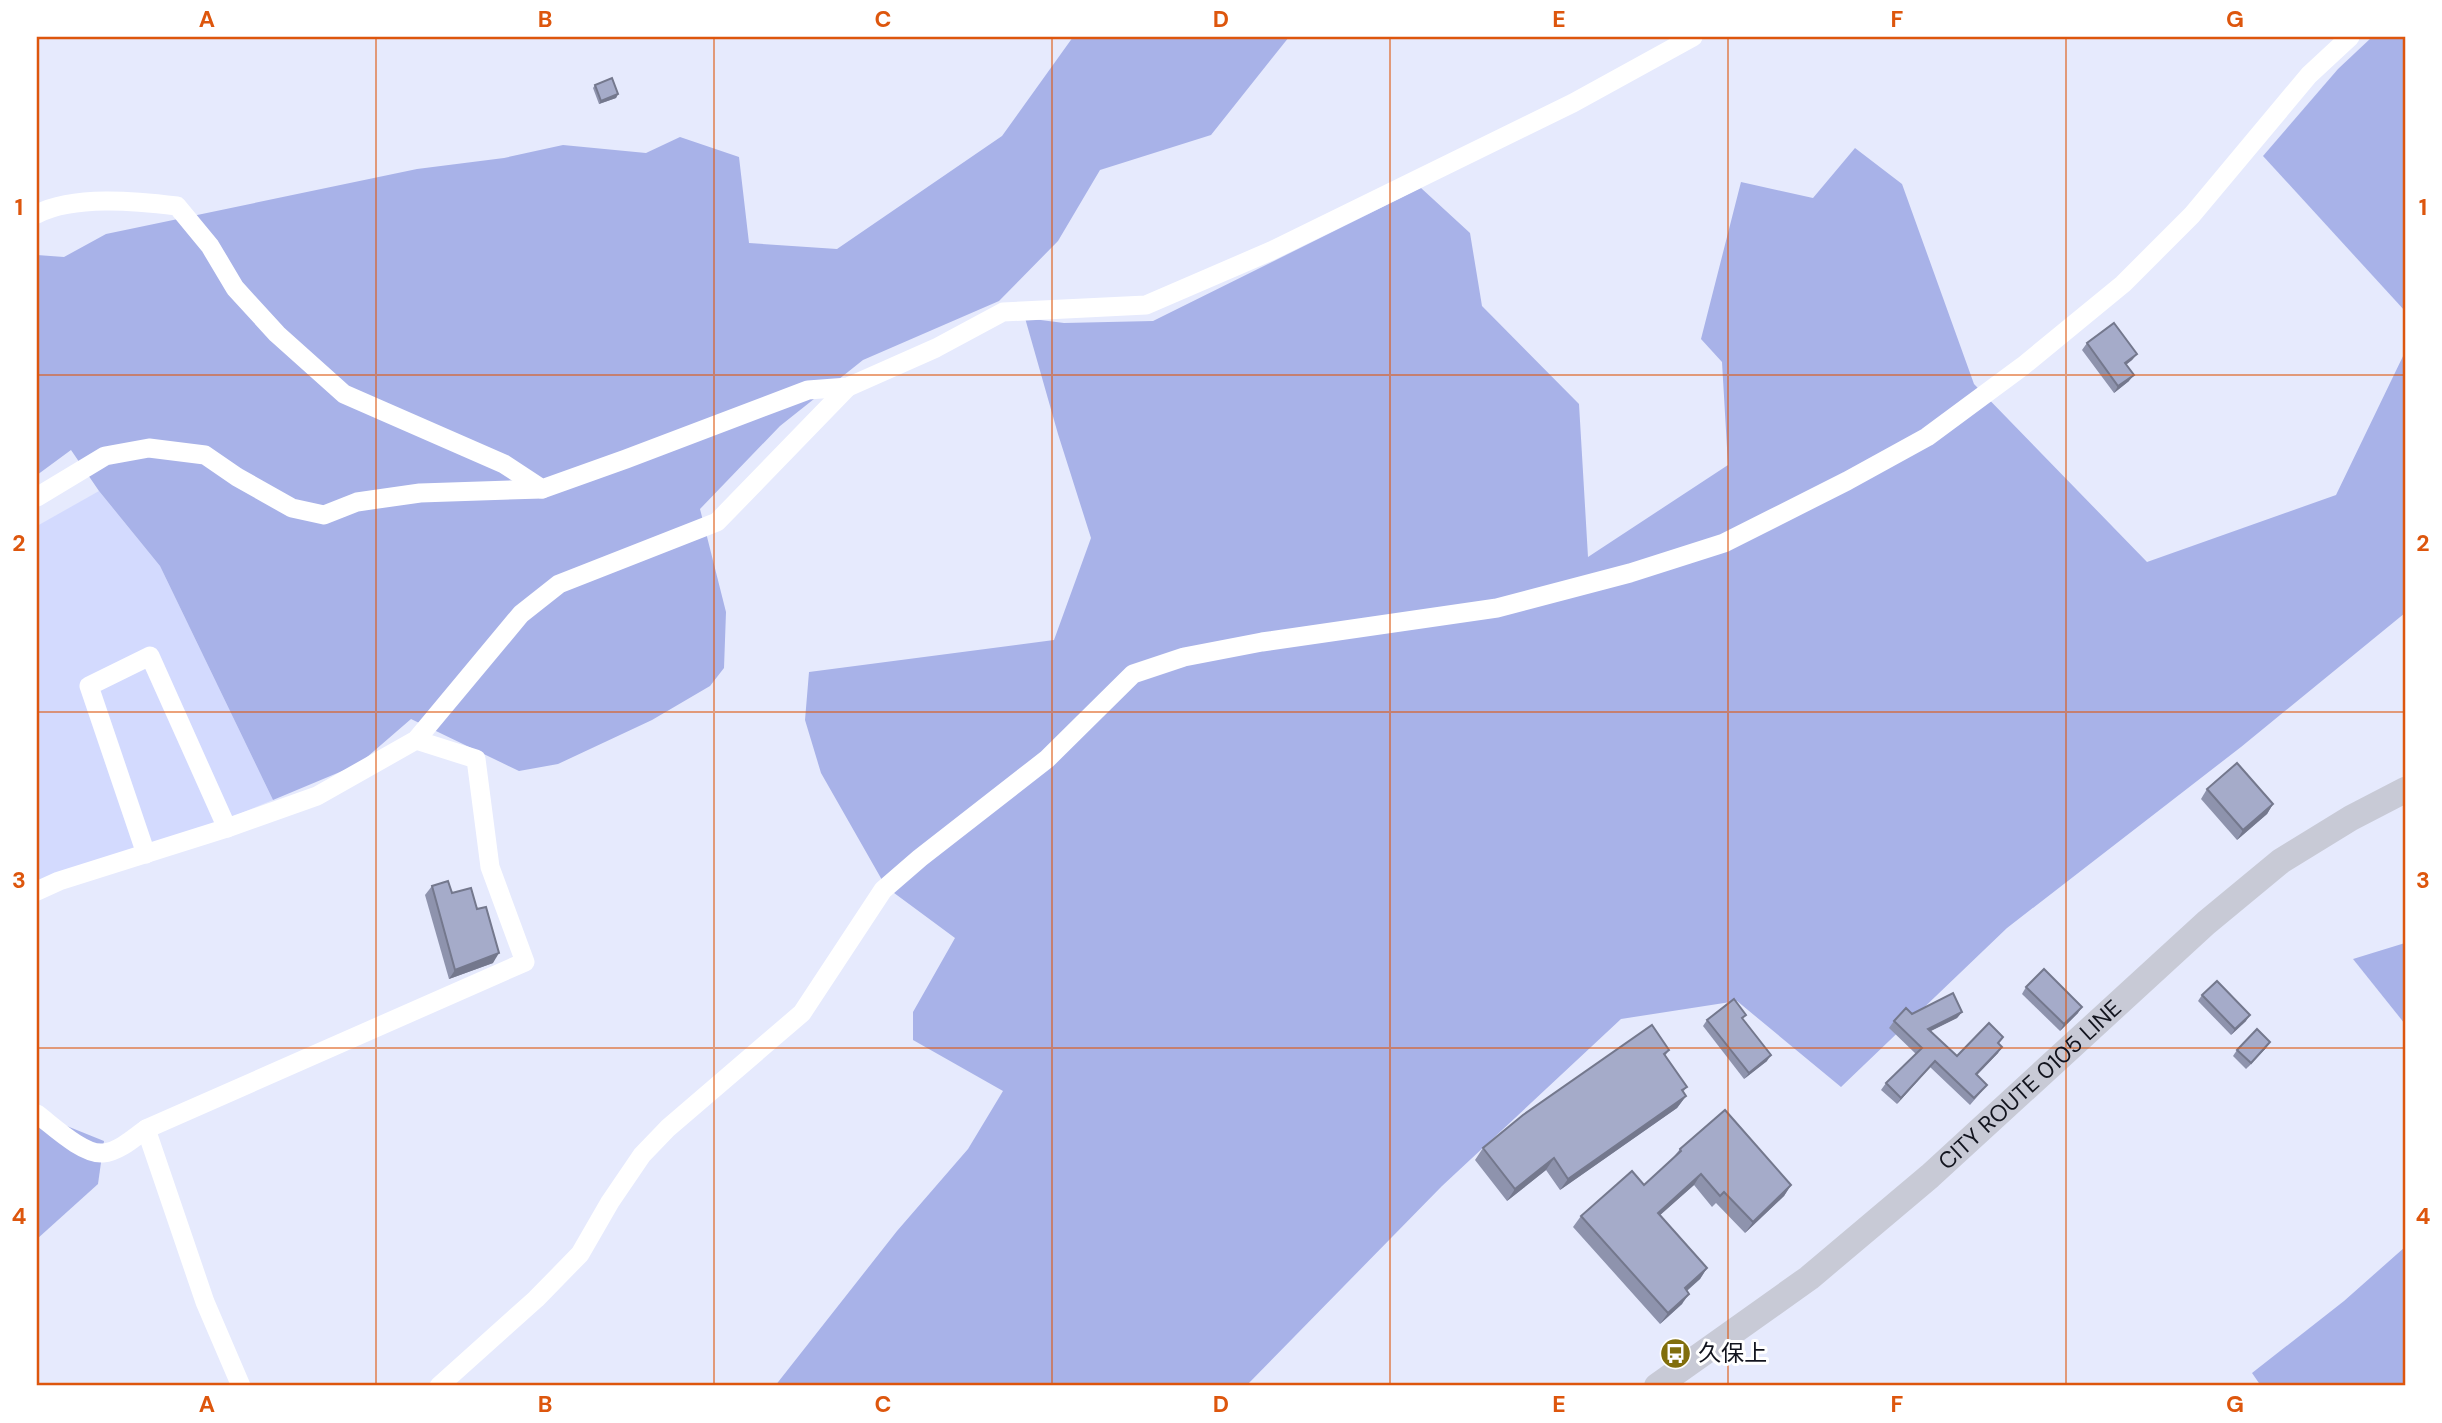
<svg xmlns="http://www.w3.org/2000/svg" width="2442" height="1423" font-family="'DM Sans','Noto Sans JP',sans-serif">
<rect width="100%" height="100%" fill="#e6eafd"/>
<!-- green -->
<polygon fill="#d3dafe" points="99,491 160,566 273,800 37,897 37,526"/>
<!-- forest -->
<g fill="#a8b2e8">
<polygon points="1073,37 1289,37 1211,135 1100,170 1058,241 999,301 863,360 780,426 700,509 726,612 724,668 710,686 652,720 558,764 519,771 411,719 359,764 273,800 160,566 99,491 71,450 37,475 37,255 64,257 106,234 417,169 504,158 563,145 646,153 680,137 739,157 749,243 837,249 1002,136"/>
<polygon points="2372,37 2405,37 2405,311 2263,156 2338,69"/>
<polygon points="1855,148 1902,184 1974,384 2147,562 2336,495 2405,352 2405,613 2241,747 2007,928 1841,1087 1737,1001 1621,1019 1442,1186 1246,1386 775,1386 897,1231 968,1149 1003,1091 913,1040 913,1012 955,938 886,887 821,773 805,720 809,672 1054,640 1091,538 1058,434 1025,318 1064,323 1153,321 1421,188 1470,233 1482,306 1579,404 1588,557 1728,465 1722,362 1701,339 1741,182 1813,198"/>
<polygon points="2405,943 2405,1024 2353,959"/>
<polygon points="37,1114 104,1141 98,1184 37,1239"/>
<polygon points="2405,1247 2405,1386 2261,1386 2252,1373 2344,1301"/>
</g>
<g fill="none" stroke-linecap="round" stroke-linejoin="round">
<!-- street -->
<g stroke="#fff" stroke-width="19">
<path d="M37,214C74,195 136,201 177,206L210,246L235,288L277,334L344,394L504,464L542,489L626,459L808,390L848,387L936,348L1003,312L1146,305L1271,251L1573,103L1693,37"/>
<polyline points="37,497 105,456 149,448 205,455 237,477 292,508 324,515 357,502 420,493 542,489"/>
<polyline points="146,854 89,686 150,656 227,828"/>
<polyline points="37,891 59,881 227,828 317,796 416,740 521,614 559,584 717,522 848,387"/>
<path d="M37,1114C52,1125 83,1155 103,1153C118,1152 134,1138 146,1129"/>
<polyline points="241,1386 205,1302 146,1129 525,962 490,867 476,759 416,740"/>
<polyline points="439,1386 536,1299 580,1254 610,1202 642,1155 668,1128 802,1013 883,890 920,858 1047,759 1133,674 1184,657 1262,642 1497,608 1630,573 1724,543 1847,481 1927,437 2023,366 2123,284 2192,215 2309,75 2350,37"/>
</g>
<!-- secondary -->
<path stroke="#c8cad6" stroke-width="26" id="s1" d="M1657,1386L1809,1278L1930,1176L2206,923L2281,861L2351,818L2405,790"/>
</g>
<!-- wall -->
<g fill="#8e93ad">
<polygon points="595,85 618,94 616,98 599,104 593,88"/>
<polygon points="2087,343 2137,354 2132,360 2126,365 2129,381 2114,393 2082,350"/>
<polygon points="2207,789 2273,804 2267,814 2237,840 2201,799"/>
<polygon points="432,886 452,893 493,963 449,979 425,895"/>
<polygon points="2026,987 2078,1013 2060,1031 2022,994"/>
<polygon points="2202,995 2246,1021 2231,1035 2198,1001"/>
<polygon points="1962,1012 1957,1018 1930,1031 1957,1056 1999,1043 1998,1053 1977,1075 1982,1091 1970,1105 1930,1067 1897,1104 1881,1090 1886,1083 1916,1054 1889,1028 1894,1021"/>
<polygon points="1743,1019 1767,1061 1744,1079 1703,1026 1707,1020"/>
<polygon points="2266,1048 2246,1069 2233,1056 2237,1050"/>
<polygon points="1669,1050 1665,1056 1687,1087 1683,1092 1686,1096 1677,1108 1560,1190 1546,1170 1507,1201 1475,1160 1483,1148"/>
<polygon points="1680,1149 1791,1185 1784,1196 1745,1233 1716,1203 1712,1207 1694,1185 1660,1215 1707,1268 1700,1279 1687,1291 1682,1304 1660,1324 1573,1227 1581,1216 1644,1185 1672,1159"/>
</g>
<!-- shaded-wall -->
<g fill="#74788d">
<polygon points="618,94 616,98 599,104 601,101"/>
<polygon points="2137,354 2132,360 2120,369 2125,363"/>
<polygon points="2134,375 2129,381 2114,393 2118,386"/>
<polygon points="2273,804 2267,814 2237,840 2243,830"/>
<polygon points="499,953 493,963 449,979 455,970"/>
<polygon points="2082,1007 2078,1013 2060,1031 2064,1024"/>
<polygon points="1962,1012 1957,1018 1923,1035 1928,1029"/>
<polygon points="2250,1015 2246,1021 2231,1035 2235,1029"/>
<polygon points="2270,1042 2266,1048 2246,1069 2251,1063"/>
<polygon points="2002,1047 1998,1053 1971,1081 1976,1074"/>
<polygon points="1771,1055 1767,1061 1744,1079 1749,1073"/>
<polygon points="1935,1061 1930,1067 1897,1104 1901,1098"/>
<polygon points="1686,1096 1677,1108 1560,1190 1568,1179"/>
<polygon points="1554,1158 1546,1170 1507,1201 1515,1189"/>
<polygon points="1701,1174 1694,1185 1650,1224 1658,1213"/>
<polygon points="1791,1185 1784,1196 1745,1233 1753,1222"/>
<polygon points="1707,1268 1700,1279 1677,1299 1685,1288"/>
<polygon points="1689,1294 1682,1304 1660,1324 1668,1313"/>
</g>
<!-- building -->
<g fill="#a5abc9" stroke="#74788d" stroke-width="2">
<polygon points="612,78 618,94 601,101 595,85"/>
<polygon points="2114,323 2137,354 2125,363 2134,375 2118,386 2087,343"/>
<polygon points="2237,763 2273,804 2243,830 2207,789"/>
<polygon points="448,881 452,893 471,888 477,909 486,907 499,953 455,970 432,886"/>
<polygon points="2044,969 2082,1007 2064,1024 2026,987"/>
<polygon points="2217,981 2250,1015 2235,1029 2202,995"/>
<polygon points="1953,993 1962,1012 1928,1029 1957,1056 1989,1023 2003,1037 1998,1043 2002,1047 1976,1074 1987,1085 1974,1098 1935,1061 1901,1098 1886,1083 1922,1048 1894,1021 1906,1008 1912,1014"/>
<polygon points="1734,999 1746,1015 1742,1018 1771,1055 1749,1073 1707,1020"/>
<polygon points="1652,1025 1669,1050 1664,1054 1687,1087 1682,1090 1686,1096 1568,1179 1554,1158 1515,1189 1483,1148 1523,1115"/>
<polygon points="2257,1029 2270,1042 2251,1063 2237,1050"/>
<polygon points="1725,1110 1791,1185 1753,1222 1724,1192 1720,1196 1701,1174 1658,1213 1707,1268 1685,1288 1689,1294 1668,1313 1581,1216 1632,1171 1644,1185 1681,1151 1680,1149"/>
</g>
<!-- grid -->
<path fill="none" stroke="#dd560d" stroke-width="2" stroke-opacity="0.55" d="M376,37V1386M714,37V1386M1052,37V1386M1390,37V1386M1728,37V1386M2066,37V1386M37,375H2405M37,712H2405M37,1048H2405"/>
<!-- icons -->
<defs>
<symbol id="bus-disc" viewBox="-11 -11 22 22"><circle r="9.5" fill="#816e0c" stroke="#fff"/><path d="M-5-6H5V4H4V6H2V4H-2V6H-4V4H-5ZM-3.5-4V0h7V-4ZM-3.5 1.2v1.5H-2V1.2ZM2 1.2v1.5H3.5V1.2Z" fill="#fff"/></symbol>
</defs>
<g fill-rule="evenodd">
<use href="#bus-disc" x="1658" y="1336" width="35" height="35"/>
</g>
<g text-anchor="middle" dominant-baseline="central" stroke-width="6" stroke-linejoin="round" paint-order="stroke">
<!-- street labels -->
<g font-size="23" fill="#12141e" stroke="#fff">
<text stroke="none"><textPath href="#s1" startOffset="480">CITY ROUTE 0105 LINE</textPath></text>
</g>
<!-- poi labels -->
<g font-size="23" fill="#12141e" stroke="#fff" text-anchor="start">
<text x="1698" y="1353">久保上</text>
</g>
</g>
<!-- border -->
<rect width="2442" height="1423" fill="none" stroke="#ffffff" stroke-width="77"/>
<rect x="38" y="38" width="2366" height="1346" fill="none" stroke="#dd560d" stroke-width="2.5"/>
<g font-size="23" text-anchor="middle" font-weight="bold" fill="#dd560d">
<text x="207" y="27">A</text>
<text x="545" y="27">B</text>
<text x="883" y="27">C</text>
<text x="1221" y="27">D</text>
<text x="1559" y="27">E</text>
<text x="1897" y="27">F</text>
<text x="2235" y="27">G</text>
<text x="19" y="215">1</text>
<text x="2423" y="215">1</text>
<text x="19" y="551">2</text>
<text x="2423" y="551">2</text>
<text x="19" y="888">3</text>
<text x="2423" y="888">3</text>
<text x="19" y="1224">4</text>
<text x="2423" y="1224">4</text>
<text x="207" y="1412">A</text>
<text x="545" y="1412">B</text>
<text x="883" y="1412">C</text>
<text x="1221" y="1412">D</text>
<text x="1559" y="1412">E</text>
<text x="1897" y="1412">F</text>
<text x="2235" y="1412">G</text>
</g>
</svg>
